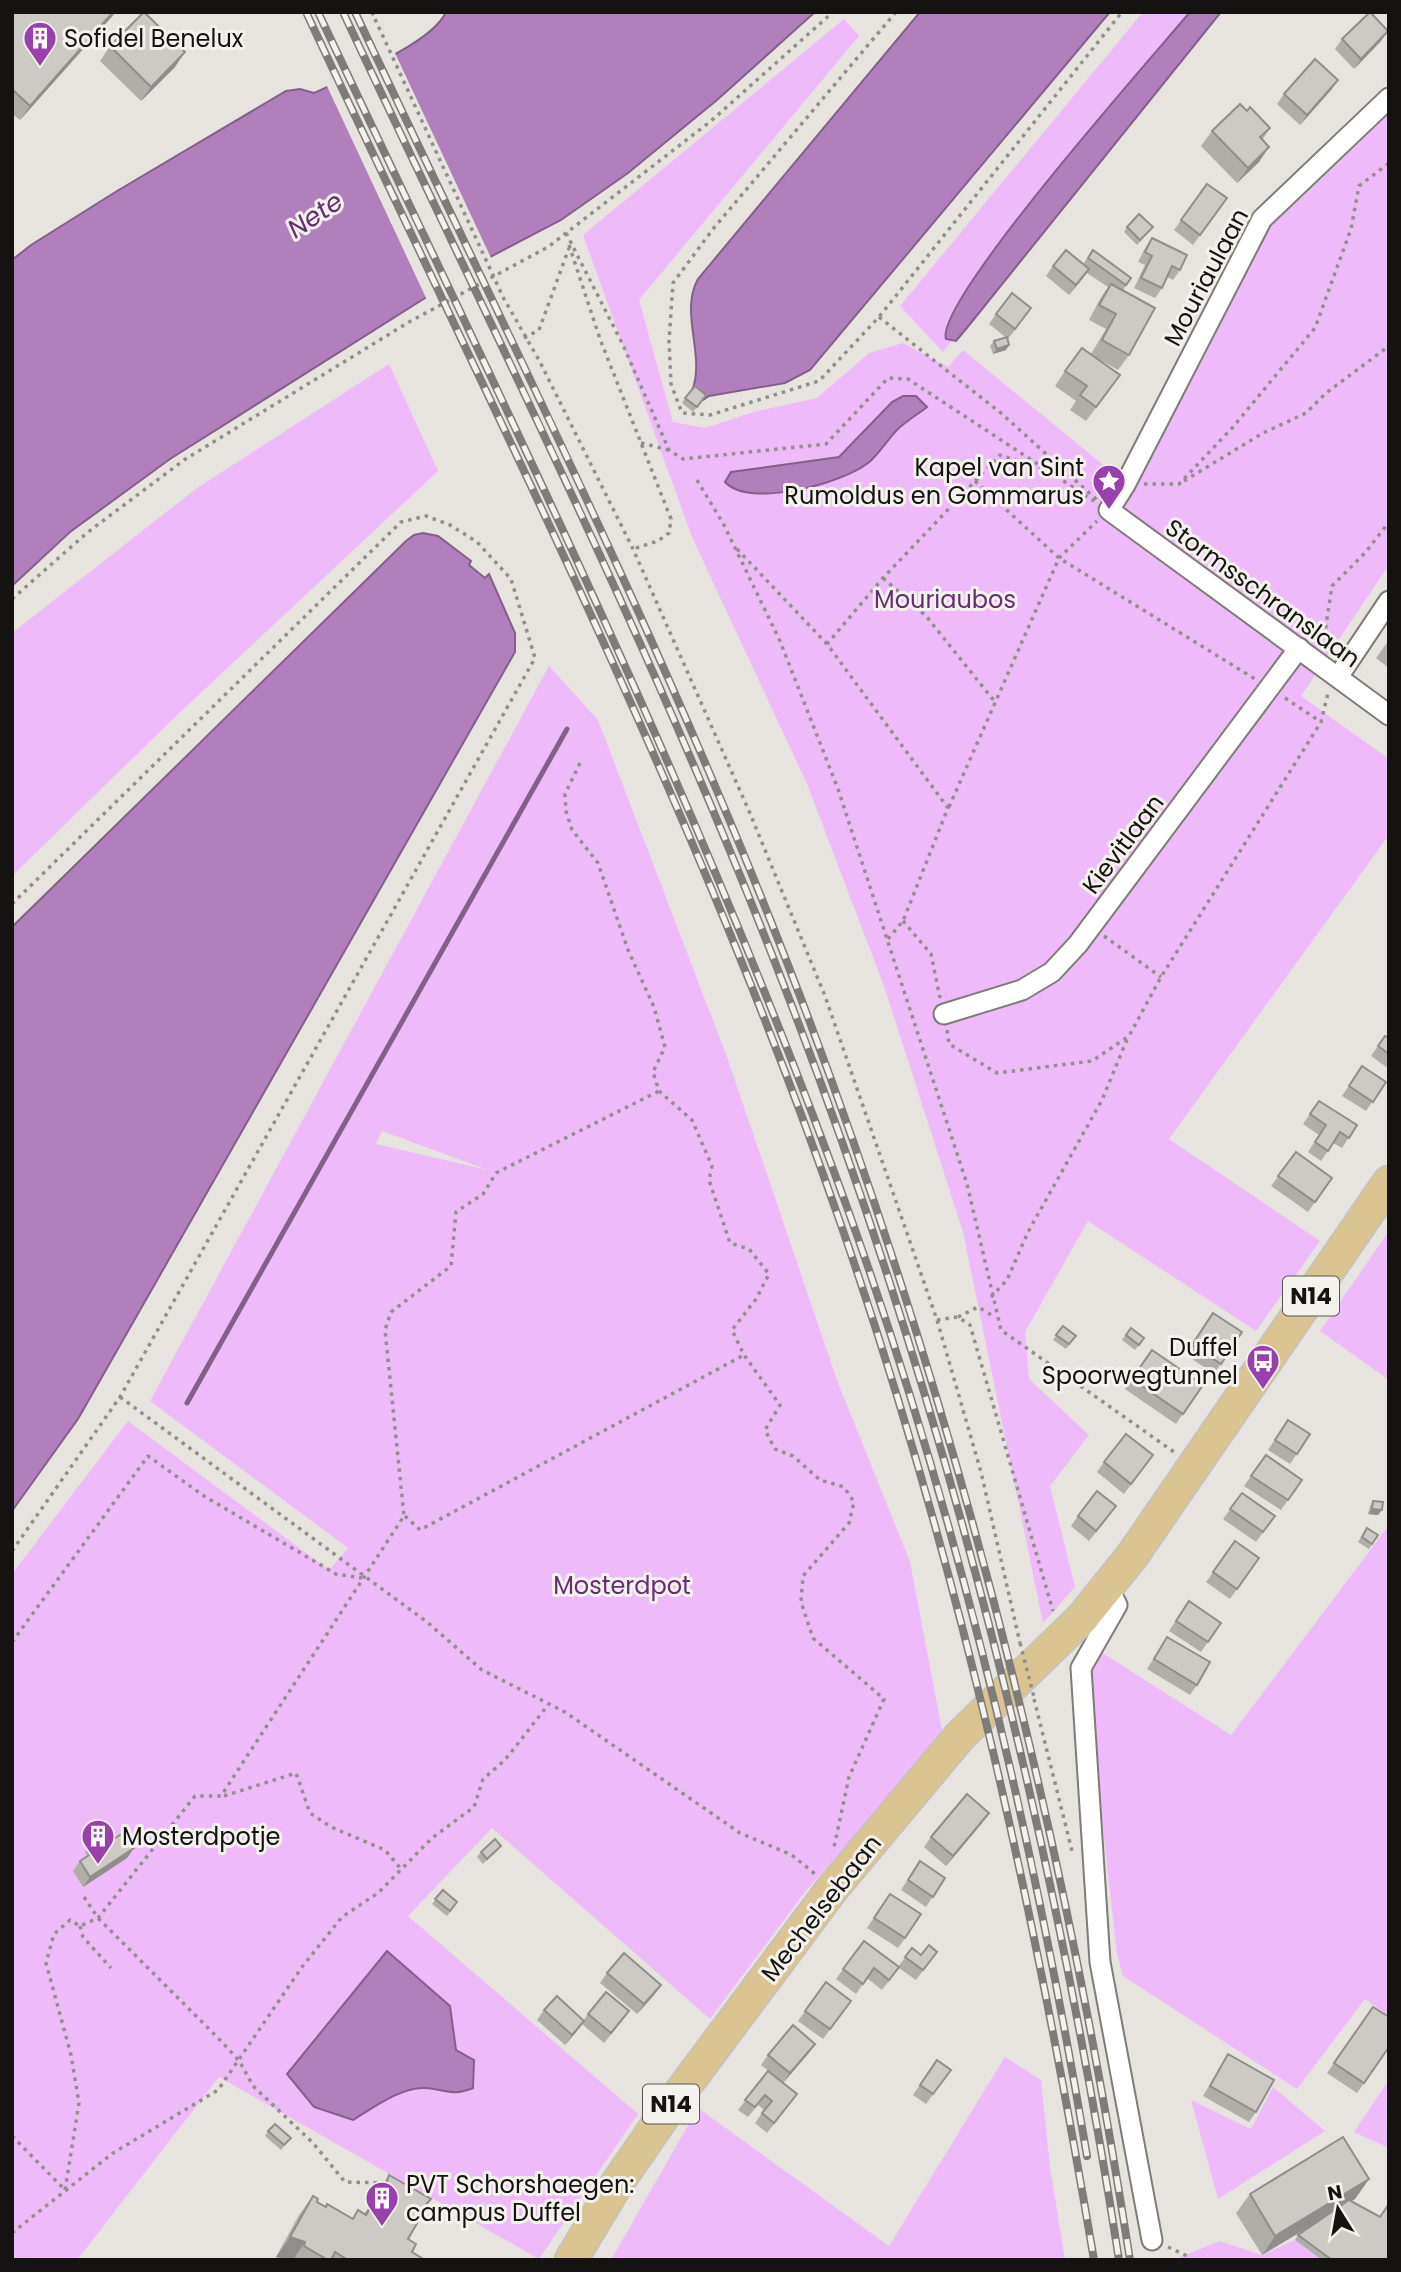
<svg xmlns="http://www.w3.org/2000/svg" width="1401" height="2272" font-family="Poppins,sans-serif">
<rect width="100%" height="100%" fill="#e7e4df"/>
<!-- green -->
<g fill="#efbafa" fill-rule="evenodd">
<polygon points="1143,12 1212,12 943,352 900,306"/>
<polygon points="844,19 859,36 639,300 673,422 705,428 757,411 817,398 869,353 903,343 948,367 963,350 1129,486 1262,233 1389,110 1389,565 1301,696 1389,759 1389,835 1169,1139 1320,1241 1256,1331 1088,1221 1025,1332 1029,1379 1089,1435 1050,1486 1075,1587 1043,1623 963,1232 884,986 807,784 692,537 583,235"/>
<polygon points="389,364 438,471 174,718 12,876 12,633 197,488"/>
<path d="M549,666L598,720L727,1057L837,1380L910,1562L943,1735L805,1892L710,2019L492,1828L408,1916L638,2114L539,2259L219,2077L77,2260H16L12,2256V1574L128,1421L329,1570L348,1548L150,1401ZM382,1131L488,1170L376,1144Z"/>
<polygon points="1389,1231 1389,1380 1320,1331"/>
<polygon points="1389,1525 1389,2016 1365,1999 1297,2089 1123,1976 1117,1954 1086,1678 1098,1650 1231,1735"/>
<polygon points="1005,2057 1041,2080 1050,2167 1065,2260 611,2260 698,2108 889,2246"/>
<polygon points="1389,2080 1389,2148 1354,2132"/>
<polygon points="1273,2087 1325,2131 1218,2199 1191,2100 1251,2129"/>
<polygon points="1295,2240 1322,2260 1173,2260 1220,2241 1262,2255"/>
</g>
<!-- water -->
<g fill="#b27fbd" stroke="#835f8a" stroke-width="2">
<path d="M446,12H815L717,100L628,173L561,220L490,257L170,459L70,532L12,586V260L31,245L117,191L286,91L300,89L314,93C347,77 432,44 446,12Z"/>
<path d="M920,12H1110L810,370L785,383L709,396L703,400L692,391C706,355 679,313 698,279Z"/>
<path d="M1190,12H1221L966,329L956,341L946,339C934,302 1155,54 1190,12Z"/>
<path d="M903,396H916L927,407C917,415 906,421 897,430C887,440 879,454 868,463C843,483 749,509 725,482L731,472L839,457L892,402Z"/>
<polygon points="423,533 438,536 471,561 469,565 485,578 489,574 515,633 515,652 78,1419 12,1511 12,927 406,541 414,535"/>
<path d="M387,1951L450,2006L456,2050L474,2060L473,2088C451,2097 446,2089 424,2088C401,2087 373,2108 353,2120L314,2107L287,2074Z"/>
</g>
<!-- pier -->
<polygon fill="#e7e4df" points="394,51 492,260 427,300 326,84"/>
<g fill="none" stroke-linecap="round" stroke-linejoin="round">
<!-- stream -->
<polyline stroke="#835f8a" stroke-width="5" points="187,1403 567,729"/>
<defs>
<g id="minor">
<polyline points="1389,98 1262,219 1125,485 1109,510 1389,715"/>
<polyline points="1338,677 1389,601"/>
<polyline points="944,1014 1022,990 1052,972 1078,944 1299,648"/>
<polyline points="1108,1587 1117,1605 1081,1668 1100,1962 1152,2240"/>
</g>
<polyline id="primary" points="571,2260 616,2185 671,2105 832,1889 960,1736 1082,1618 1132,1556 1389,1182"/>
</defs>
<!-- minor casing -->
<use href="#minor" stroke="#7e7c77" stroke-width="23"/>
<!-- primary casing -->
<use href="#primary" stroke="#c2c2c1" stroke-width="35"/>
<!-- path -->
<g stroke="#918f8b" stroke-width="3.5" stroke-dasharray="3.5 5" stroke-linecap="butt">
<polyline points="372,12 375,19"/>
<polyline points="896,12 713,229 673,283 669,341 671,384 682,413 710,415 819,381 879,317 1122,12"/>
<polyline points="566,233 623,345 669,450 683,459 826,444 888,378 908,379 1094,501"/>
<polyline points="569,245 600,339 671,519 669,533 658,541 633,549"/>
<polyline points="503,297 540,362 633,549 749,811 825,996 937,1320 981,1472 1020,1643"/>
<polyline points="879,317 1002,414 1097,500"/>
<polyline points="524,338 539,330 569,248"/>
<polyline points="641,443 669,450"/>
<polyline points="697,480 724,525 780,641 838,789 967,1184 1001,1330 1174,1452"/>
<polyline points="975,481 1059,558 1255,679"/>
<polyline points="1184,481 1263,433 1306,413 1326,393 1389,346"/>
<polyline points="1144,484 1179,484 1233,427 1315,328 1351,229 1359,186 1389,163"/>
<polyline points="737,549 827,644"/>
<polyline points="883,578 926,616 995,702"/>
<polyline points="12,599 88,532 184,460 409,322 548,247 711,121 833,12"/>
<polyline points="1323,645 1332,586 1365,553 1389,522"/>
<polyline points="1285,698 1321,722"/>
<polyline points="580,763 565,794 566,811 572,830 598,863 628,950 654,1007 665,1047 653,1072 659,1091 692,1120 712,1166 709,1180 730,1243 749,1249 769,1274 756,1299 732,1330 744,1355 780,1405 765,1430 775,1449 793,1456 820,1480 844,1487 854,1502 849,1523 803,1576 801,1602 813,1638 884,1699 849,1777 834,1847"/>
<polyline points="949,807 1059,558 1097,521"/>
<polyline points="12,904 401,522 426,516 450,525 477,542 511,579 535,658 120,1397 12,1551"/>
<polyline points="903,921 931,954 940,998"/>
<polyline points="1104,936 1161,977"/>
<polyline points="888,939 903,921 948,808 827,644 883,578 1000,455 1044,470"/>
<polyline points="947,1030 949,1044 997,1073 1092,1061 1129,1036 1161,977 1321,722 1328,693"/>
<polyline points="991,1297 1007,1280 1028,1232 1102,1100 1128,1037"/>
<polyline points="958,1317 978,1307 995,1317"/>
<polyline points="937,1320 958,1317 970,1325 1053,1611"/>
<polyline points="120,1397 427,1622 482,1670 565,1712 740,1833 792,1855 815,1874"/>
<polyline points="405,1516 420,1530 744,1355"/>
<polyline points="12,1642 148,1456 204,1496 336,1574 362,1578"/>
<polyline points="1034,1699 1073,1855"/>
<polyline points="224,1796 296,1773 310,1813 331,1827 385,1850 402,1870"/>
<polyline points="84,1897 98,1918 222,2042 240,2062 253,2086 313,2143 345,2182 384,2183"/>
<polyline points="80,1926 83,1937 111,1968"/>
<polyline points="12,2136 65,2190"/>
<polyline points="65,2190 79,2103 71,2055 46,1963 54,1934 70,1920 80,1926 98,1918 195,1796 221,1796 404,1516 385,1330 391,1312 451,1266 456,1212 483,1194 496,1173 659,1091"/>
<polyline points="12,2233 113,2153 218,2090 302,1967 342,1917 378,1893 432,1838 474,1807 483,1779 505,1760 548,1705"/>
<polyline points="1168,2247 1187,2256 1187,2260"/>
</g>
<!-- minor -->
<use href="#minor" stroke="#fff" stroke-width="19"/>
<!-- primary -->
<use href="#primary" stroke="#d9c492" stroke-width="32"/>
<defs>
<g id="rail">
<path d="M306,12C493,411 695,805 840,1222C959,1563 1034,1904 1094,2260"/>
<path d="M318,12C504,407 700,799 848,1210C958,1516 1033,1835 1087,2156"/>
<path d="M343,12C496,338 659,660 788,996C946,1404 1052,1829 1119,2260"/>
<path d="M355,12C508,337 672,660 800,996C956,1405 1063,1828 1130,2260"/>
</g>
</defs>
<!-- rail casing -->
<use href="#rail" stroke="#7e7c79" stroke-width="8"/>
<!-- rail -->
<use href="#rail" stroke="#f4f2ec" stroke-width="5" stroke-dasharray="16" stroke-linecap="butt"/>
<!-- path-bridge -->
<g stroke="#918f8b" stroke-width="3.5" stroke-dasharray="3.5 5" stroke-linecap="butt">
<polyline points="375,19 503,297"/>
<polyline points="1020,1643 1034,1697"/>
</g>
</g>
<!-- wall -->
<g fill="#b0aea9">
<polygon points="12,12 116,12 20,120 12,114"/>
<polygon points="1342,39 1381,41 1354,69 1335,49"/>
<polygon points="110,46 175,67 141,101 100,61"/>
<polygon points="1331,90 1300,125 1277,104 1284,94"/>
<polygon points="1247,111 1270,128 1262,140 1259,162 1237,183 1201,146 1212,131"/>
<polygon points="1207,184 1227,198 1193,245 1174,230"/>
<polygon points="1127,227 1153,227 1137,245 1124,232"/>
<polygon points="1152,238 1180,270 1173,280 1167,277 1162,288 1155,298 1134,288 1145,265 1138,262 1145,248"/>
<polygon points="1093,250 1131,278 1123,290 1129,355 1118,370 1095,357 1120,375 1086,421 1070,410 1076,401 1055,386 1065,371 1091,354 1106,329 1089,320 1100,299 1108,287 1087,273 1069,295 1046,276 1053,266 1083,264"/>
<polygon points="1031,308 1008,339 989,324 996,314"/>
<polygon points="994,341 1006,350 993,354 990,346"/>
<polygon points="706,395 693,412 682,403 685,398"/>
<polygon points="1389,640 1389,668 1376,658"/>
<polygon points="1385,1036 1389,1038 1389,1069 1371,1056"/>
<polygon points="1362,1066 1386,1082 1366,1111 1342,1096"/>
<polygon points="1319,1101 1357,1125 1342,1148 1333,1143 1321,1161 1308,1152 1319,1135 1303,1124"/>
<polygon points="1296,1152 1332,1178 1308,1212 1271,1186"/>
<polygon points="1213,1313 1242,1332 1214,1374 1185,1354"/>
<polygon points="1063,1326 1076,1336 1066,1349 1053,1340"/>
<polygon points="1131,1328 1144,1338 1135,1350 1122,1340"/>
<polygon points="1152,1350 1203,1385 1176,1424 1125,1389"/>
<polygon points="1288,1420 1310,1434 1290,1464 1268,1450"/>
<polygon points="1153,1455 1124,1494 1097,1472 1104,1462"/>
<polygon points="1266,1455 1302,1480 1281,1510 1244,1486"/>
<polygon points="1242,1493 1275,1516 1256,1542 1223,1519"/>
<polygon points="1373,1501 1382,1510 1378,1515 1368,1514 1370,1506"/>
<polygon points="1078,1516 1109,1516 1089,1541 1071,1526"/>
<polygon points="1367,1528 1378,1535 1369,1549 1358,1542"/>
<polygon points="1235,1541 1259,1558 1230,1599 1206,1582"/>
<polygon points="1189,1601 1221,1623 1201,1652 1169,1631"/>
<polygon points="1167,1637 1197,1685 1190,1695 1147,1669"/>
<polygon points="982,1823 946,1866 924,1847 931,1837"/>
<polygon points="104,1834 112,1840 134,1848 127,1858 83,1887 73,1871 80,1861 87,1856 85,1852 92,1842 103,1837"/>
<polygon points="501,1846 497,1851 483,1864 477,1857 481,1852"/>
<polygon points="920,1861 945,1878 926,1907 901,1890"/>
<polygon points="443,1890 457,1902 447,1916 432,1904"/>
<polygon points="890,1894 905,1938 898,1948 867,1928"/>
<polygon points="864,1941 898,1967 912,1948 921,1955 937,1952 916,1980 899,1968 882,1990 867,1978 856,1994 836,1979"/>
<polygon points="607,1973 654,1995 637,2014 600,1983"/>
<polygon points="826,1982 851,2001 823,2039 798,2021"/>
<polygon points="1373,2007 1389,2047 1357,2093 1327,2073"/>
<polygon points="544,2010 584,2020 588,2014 622,2021 604,2043 582,2024 565,2045 537,2020"/>
<polygon points="815,2044 783,2083 761,2065 768,2055"/>
<polygon points="1228,2054 1256,2112 1249,2122 1203,2096"/>
<polygon points="937,2060 951,2070 926,2104 913,2095"/>
<polygon points="768,2071 790,2104 767,2133 755,2123 764,2110 758,2105 748,2117 738,2110"/>
<polygon points="268,2131 291,2138 281,2150 265,2136"/>
<polygon points="389,2175 421,2212 408,2239 412,2252 425,2260 284,2260 276,2257 299,2215 313,2196 317,2202 352,2218 358,2210 364,2214 374,2199 375,2195"/>
<polygon points="1369,2179 1355,2199 1351,2201 1389,2260 1322,2260 1295,2240 1298,2235 1322,2219 1262,2255 1236,2213 1250,2194"/>
</g>
<!-- shaded-wall -->
<g fill="#908d8a">
<polygon points="113,12 116,12 20,120 30,106"/>
<polygon points="1388,31 1381,41 1354,69 1361,59"/>
<polygon points="185,52 175,67 141,101 151,87"/>
<polygon points="1338,80 1331,90 1300,125 1307,115"/>
<polygon points="1269,147 1259,162 1237,183 1248,168"/>
<polygon points="1089,269 1082,279 1069,295 1076,285"/>
<polygon points="1009,345 1006,350 993,354 997,349"/>
<polygon points="1372,1509 1382,1510 1378,1515 1368,1514"/>
<polygon points="989,1813 982,1823 946,1866 953,1856"/>
<polygon points="134,1848 127,1858 83,1887 90,1877"/>
<polygon points="661,1985 654,1995 637,2014 644,2004"/>
<polygon points="584,2021 577,2031 565,2045 572,2035"/>
<polygon points="815,2044 808,2054 783,2083 790,2073"/>
<polygon points="1369,2179 1355,2199 1262,2255 1275,2236"/>
<polygon points="290,2237 305,2242 293,2260 284,2260 276,2257"/>
</g>
<!-- building -->
<g fill="#cdcac5" stroke="#908d8a" stroke-width="2">
<polygon points="12,12 113,12 30,106 12,89"/>
<polygon points="144,12 185,52 151,87 110,46"/>
<polygon points="1370,12 1388,31 1361,59 1342,39"/>
<polygon points="1315,59 1338,80 1307,115 1284,94"/>
<polygon points="1240,104 1247,111 1250,107 1270,128 1260,137 1269,147 1248,168 1212,131"/>
<polygon points="1207,184 1227,198 1200,235 1181,220"/>
<polygon points="1139,214 1153,227 1140,240 1127,227"/>
<polygon points="1152,238 1187,255 1180,270 1172,266 1162,288 1141,278 1152,256 1145,252"/>
<polygon points="1066,250 1089,269 1076,285 1053,266"/>
<polygon points="1093,250 1131,278 1126,285 1088,258"/>
<polygon points="1111,284 1155,308 1129,355 1102,340 1116,314 1099,305"/>
<polygon points="1012,293 1031,308 1015,329 996,314"/>
<polygon points="1007,337 1009,345 997,349 994,341"/>
<polygon points="1082,348 1120,375 1096,407 1080,395 1087,386 1065,371"/>
<polygon points="695,386 706,395 697,407 685,398"/>
<polygon points="1385,1036 1389,1038 1389,1054 1378,1046"/>
<polygon points="1362,1066 1386,1082 1373,1102 1349,1086"/>
<polygon points="1319,1101 1357,1125 1349,1138 1340,1132 1328,1151 1315,1142 1326,1125 1310,1114"/>
<polygon points="1296,1152 1332,1178 1315,1202 1278,1176"/>
<polygon points="1213,1313 1242,1332 1221,1364 1192,1345"/>
<polygon points="1063,1326 1076,1336 1069,1344 1056,1335"/>
<polygon points="1131,1328 1144,1338 1139,1345 1126,1335"/>
<polygon points="1152,1350 1203,1385 1183,1414 1132,1379"/>
<polygon points="1288,1420 1310,1434 1297,1454 1275,1440"/>
<polygon points="1126,1434 1153,1455 1131,1484 1104,1462"/>
<polygon points="1266,1455 1302,1480 1288,1500 1251,1476"/>
<polygon points="1097,1491 1116,1506 1096,1531 1078,1516"/>
<polygon points="1242,1493 1275,1516 1263,1532 1230,1509"/>
<polygon points="1373,1501 1383,1502 1382,1510 1372,1509"/>
<polygon points="1367,1528 1378,1535 1372,1544 1362,1537"/>
<polygon points="1235,1541 1259,1558 1237,1589 1213,1572"/>
<polygon points="1189,1601 1221,1623 1208,1642 1176,1621"/>
<polygon points="1167,1637 1210,1662 1197,1685 1154,1659"/>
<polygon points="967,1794 989,1813 953,1856 931,1837"/>
<polygon points="107,1833 112,1840 123,1833 134,1848 90,1877 80,1861 97,1850 92,1842 102,1836 107,1844 109,1842 104,1834"/>
<polygon points="495,1839 501,1846 487,1859 481,1852"/>
<polygon points="920,1861 945,1878 933,1897 908,1880"/>
<polygon points="443,1890 457,1902 450,1911 435,1899"/>
<polygon points="890,1894 921,1914 905,1938 874,1918"/>
<polygon points="864,1941 899,1967 889,1980 874,1968 863,1984 843,1969"/>
<polygon points="929,1945 937,1952 923,1970 905,1957 912,1948 921,1955"/>
<polygon points="624,1953 661,1985 644,2004 607,1973"/>
<polygon points="826,1982 851,2001 830,2029 805,2011"/>
<polygon points="606,1992 629,2011 611,2033 588,2014"/>
<polygon points="557,1996 584,2021 572,2035 544,2010"/>
<polygon points="1373,2007 1389,2017 1389,2047 1364,2083 1334,2063"/>
<polygon points="793,2025 815,2044 790,2073 768,2055"/>
<polygon points="1228,2054 1274,2080 1256,2112 1210,2086"/>
<polygon points="937,2060 951,2070 933,2094 920,2085"/>
<polygon points="768,2071 797,2094 774,2123 762,2113 772,2101 765,2095 755,2107 745,2100"/>
<polygon points="275,2124 291,2138 284,2145 268,2131"/>
<polygon points="1343,2137 1369,2179 1275,2236 1250,2194"/>
<polygon points="389,2175 431,2199 420,2211 423,2213 408,2239 416,2244 412,2252 425,2260 348,2260 335,2252 331,2260 328,2260 304,2246 305,2242 290,2237 313,2196 318,2199 317,2202 326,2207 327,2204 353,2219 358,2210 366,2215 381,2189 384,2191"/>
<polygon points="1349,2200 1380,2217 1389,2204 1389,2260 1332,2260 1298,2235"/>
</g>
<!-- icons -->
<defs>
<symbol id="building-pin" viewBox="-11 -11 22 30"><path d="M0 17L-7.5 6A9.5 9.5 0 1 1 7.5 6Z" fill="#9940ac" stroke="#f4f2ec"/><path d="M-4-6H4V6H1V3H-1V6H-4ZM-2.5-4.3h1.7v1.8h-1.7ZM.8-4.3h1.7v1.8H.8ZM-2.5-1h1.7V.8h-1.7ZM.8-1h1.7V.8H.8Z" fill="#fff"/></symbol>
<symbol id="sight-pin" viewBox="-11 -11 22 30"><path d="M0 17L-7.5 6A9.5 9.5 0 1 1 7.5 6Z" fill="#9940ac" stroke="#f4f2ec"/><path d="M0-6L1.8-2.2L6-1.7L2.9 1.2L3.7 5.4L0 3.3L-3.7 5.4L-2.9 1.2L-6-1.7L-1.8-2.2Z" fill="#fff"/></symbol>
<symbol id="bus-pin" viewBox="-11 -11 22 30"><path d="M0 17L-7.5 6A9.5 9.5 0 1 1 7.5 6Z" fill="#9940ac" stroke="#f4f2ec"/><path d="M-5-6H5V4H4V6H2V4H-2V6H-4V4H-5ZM-3.5-4V0h7V-4ZM-3.5 1.2v1.5H-2V1.2ZM2 1.2v1.5H3.5V1.2Z" fill="#fff"/></symbol>
</defs>
<g fill-rule="evenodd">
<use href="#building-pin" x="21" y="19" width="38" height="52"/>
<use href="#sight-pin" x="1090" y="462" width="38" height="52"/>
<use href="#bus-pin" x="1244" y="1342" width="38" height="52"/>
<use href="#building-pin" x="79" y="1817" width="38" height="52"/>
<use href="#building-pin" x="363" y="2179" width="38" height="52"/>
</g>
<g text-anchor="middle" dominant-baseline="central" stroke-width="6" stroke-linejoin="round" paint-order="stroke">
<!-- shield labels -->
<g fill="#f4f2ec" stroke="#575653" stroke-width="2">
<rect x="1283" y="1276.5" width="56" height="39" rx="5"/>
<rect x="643" y="2084.5" width="56" height="39" rx="5"/>
</g>
<g font-size="23" font-weight="bold" fill="#141312">
<text x="1311" y="1296">N14</text>
<text x="671" y="2104">N14</text>
</g>
<!-- poi labels -->
<g font-size="24" fill="#141312" stroke="#f4f2ec" text-anchor="start">
<text x="64" y="38">Sofidel Benelux</text>
<text x="1084" y="467" text-anchor="end">Kapel van Sint<tspan x="1084" dy="28">Rumoldus en Gommarus</tspan></text>
<text x="1238" y="1347" text-anchor="end">Duffel<tspan x="1238" dy="28">Spoorwegtunnel</tspan></text>
<text x="122" y="1836">Mosterdpotje</text>
<text x="406" y="2184">PVT Schorshaegen:<tspan x="406" dy="28">campus Duffel</tspan></text>
</g>
<!-- street labels -->
<g font-size="24" fill="#141312" stroke="#f4f2ec">
<text transform="translate(1206 277) rotate(-62)">Mouriaulaan</text>
<text transform="translate(1263 593) rotate(36)">Stormsschranslaan</text>
<text transform="translate(1123 844) rotate(-53)">Kievitlaan</text>
<text transform="translate(821 1908) rotate(-52)">Mechelsebaan</text>
</g>
<!-- park labels -->
<g font-size="24" fill="#692a76" stroke="#f4f2ec">
<text x="945" y="599">Mouriaubos</text>
<text x="622" y="1585">Mosterdpot</text>
</g>
<!-- water labels -->
<g font-size="26" font-style="italic" fill="#692a76" stroke="#f4f2ec">
<text transform="translate(315 215) rotate(-34)">Nete</text>
</g>
</g>
<!-- border -->
<rect width="1401" height="2272" fill="none" stroke="#141312" stroke-width="28"/>
<!-- north arrow -->
<g transform="translate(1338 2209) rotate(349)" stroke="#f4f2ec" stroke-width="5" paint-order="stroke">
<path d="M0-5L12 26L0 18L-12 26Z" fill="#141312"/>
<text y="-10" font-size="19" font-weight="bold" text-anchor="middle" fill="#141312">N</text>
</g>
</svg>
